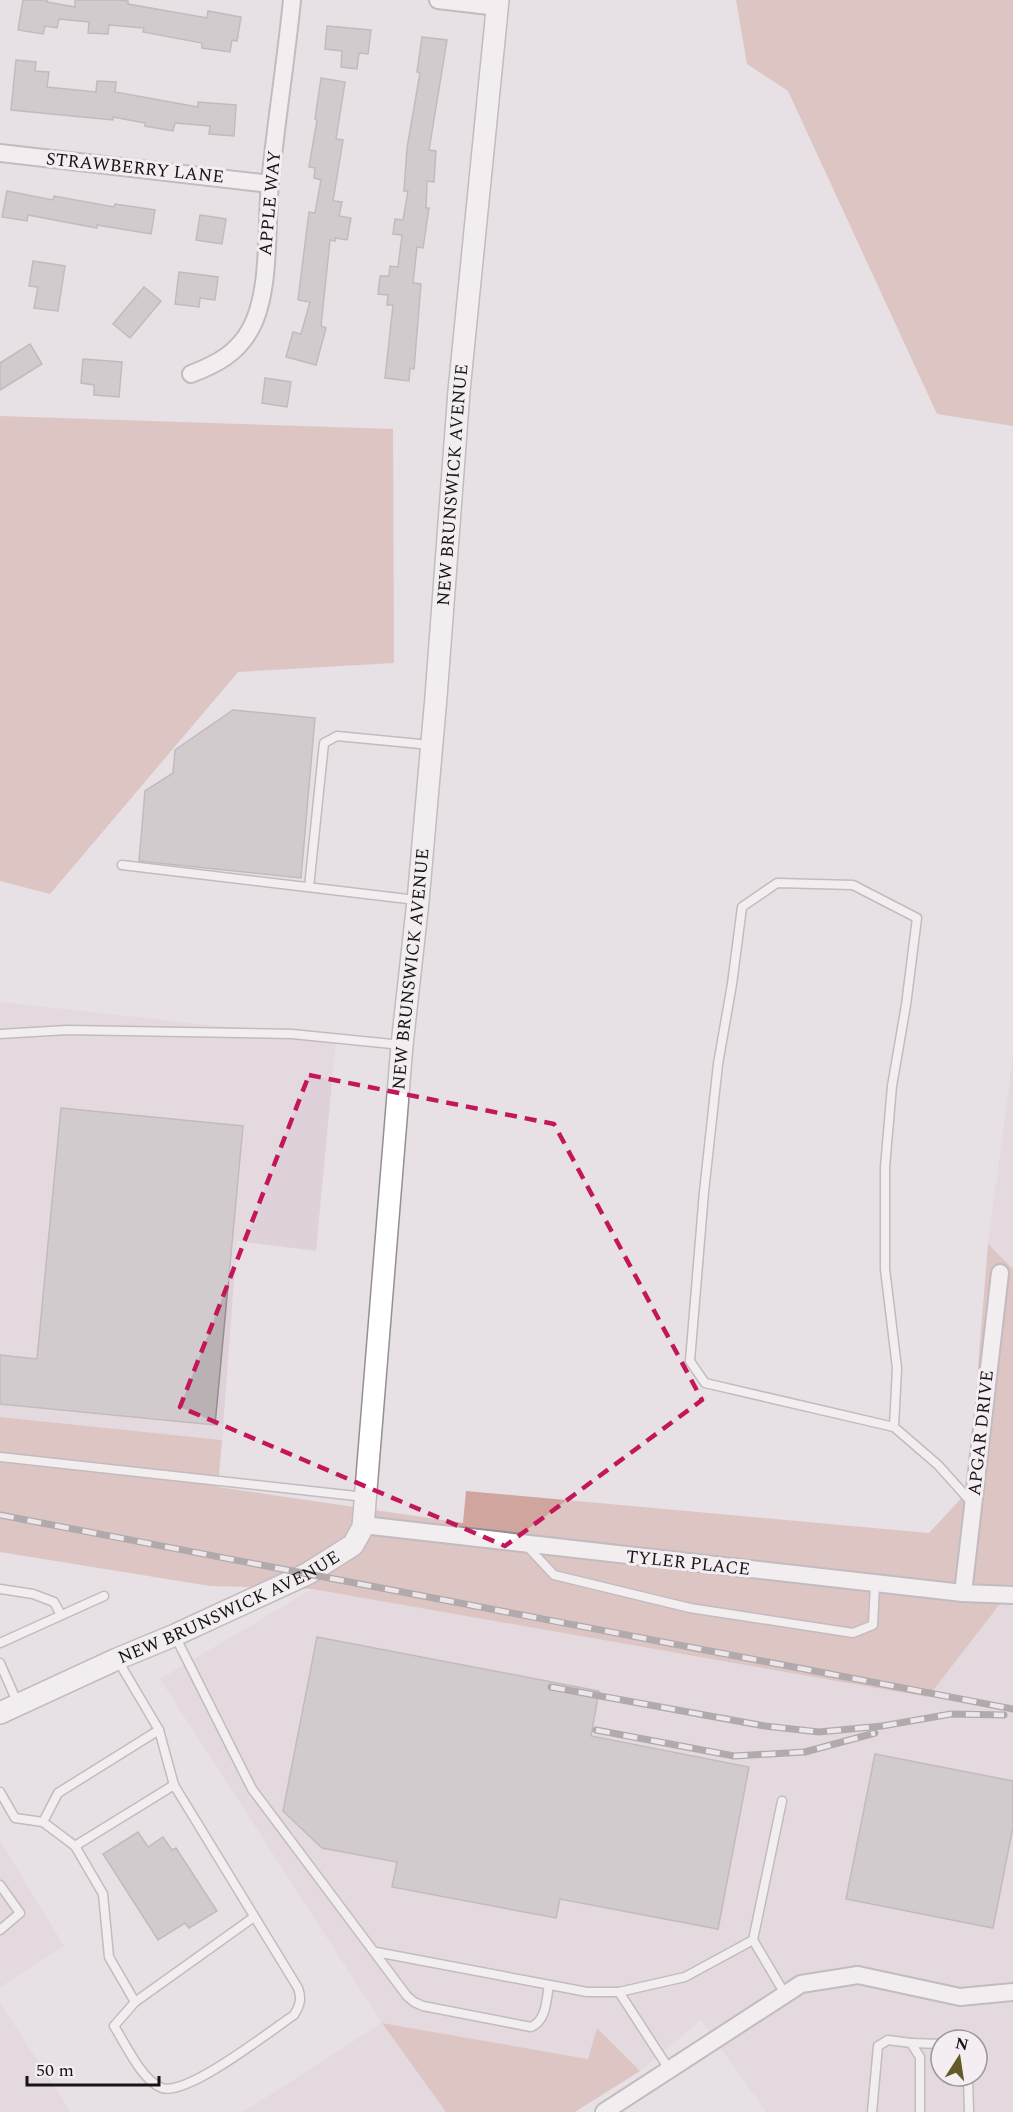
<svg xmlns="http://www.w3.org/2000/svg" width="1013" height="2112" font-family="Spectral,serif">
<rect width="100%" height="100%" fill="#e7e0e4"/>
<!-- built -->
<g fill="#dfd1d9" fill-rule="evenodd">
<polygon points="0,1002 336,1039 316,1251 237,1241 222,1440 0,1417"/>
<polygon points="1013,1056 1013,1269 988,1244"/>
<path d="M312,1589L928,1697L1006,1595L1013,1597V2112H766L701,2020L640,2071L597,2028L589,2059L383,2023L446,2112H243L382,2023L160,1679ZM941,2040H977V2076H941Z"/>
<polygon points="0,1840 64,1946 0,1987"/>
<polygon points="0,2003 71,2112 0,2112"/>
</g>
<!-- green -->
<g fill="#d0a59e">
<polygon points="736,0 1013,0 1013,426 937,414 788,91 747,64"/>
<polygon points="0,416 393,429 394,663 238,672 50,894 0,881"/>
<polygon points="988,1244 1013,1269 1013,1597 1006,1596 928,1697 312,1589 210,1586 0,1552 0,1417 222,1440 218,1487 463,1523 466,1491 929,1533 968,1491"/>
<polygon points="382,2023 588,2059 597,2028 640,2071 575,2112 446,2112"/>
</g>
<!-- building -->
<g fill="#b9b1b3" stroke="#958d8e" stroke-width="1.5">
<polygon points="23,0 47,0 47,2 75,7 75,0 117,0 128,1 128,4 207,18 208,11 241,17 237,41 232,40 230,52 202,48 202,43 143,32 144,28 109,25 108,34 88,33 89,22 59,19 57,28 45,26 43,34 18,30"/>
<polygon points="327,26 371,30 368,54 359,53 357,69 341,67 342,51 325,49"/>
<polygon points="422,37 447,40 429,150 436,151 434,182 427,181 426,208 429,208 423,248 417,247 413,283 421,284 414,369 410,368 409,381 385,378 393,305 387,305 388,295 378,294 380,276 389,276 390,266 398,267 402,235 393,234 395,219 403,220 408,191 404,191 407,148 420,73 417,72"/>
<polygon points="16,60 36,62 35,71 49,72 47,87 96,92 97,81 116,82 115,92 198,107 198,102 236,105 234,136 209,134 210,126 175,123 173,131 145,126 145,123 113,117 113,120 11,110"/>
<polygon points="321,78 345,82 336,139 343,140 333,201 342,202 339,216 351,218 347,240 335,238 335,241 330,240 321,326 326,328 316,365 286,357 293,332 301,334 310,302 298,300 309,212 315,213 321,180 314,178 315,168 309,167 317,120 315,119"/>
<polygon points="7,191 53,200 54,196 114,207 115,204 155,210 151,234 97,225 97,228 28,215 27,221 2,217"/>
<polygon points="200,215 226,219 222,244 196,240"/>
<polygon points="33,261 65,266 58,311 34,308 38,287 29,286"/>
<polygon points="179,272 218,277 215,300 200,298 199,307 175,304"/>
<polygon points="144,287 161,301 130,338 113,324"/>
<polygon points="30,344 42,364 0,390 0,363"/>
<polygon points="83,359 122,362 119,397 94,395 94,385 81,383"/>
<polygon points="265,378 291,382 287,407 262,403"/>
<polygon points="233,710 315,718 301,878 139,861 145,791 173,773 175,750"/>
<polygon points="61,1108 243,1126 215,1425 0,1404 0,1355 37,1359"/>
<polygon points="317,1637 599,1691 591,1736 749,1767 718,1929 560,1899 556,1918 392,1887 397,1862 322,1848 283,1811"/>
<polygon points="875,1754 1013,1781 1013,1827 993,1928 846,1899"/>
<polygon points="138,1832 148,1847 163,1837 172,1850 176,1848 217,1911 189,1928 185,1923 158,1940 103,1854"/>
</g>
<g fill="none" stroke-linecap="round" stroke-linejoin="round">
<defs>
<g id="service">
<polyline points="122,865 416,900"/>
<polyline points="309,887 324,743 337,736 431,745"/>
<polyline points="0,1034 67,1030 292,1034 402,1045"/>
<polyline points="894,1427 705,1383 690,1361 704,1192 718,1064 732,984 742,907 777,883 853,885 917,918 906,1005 892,1086 885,1167 885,1269 897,1368 894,1427 938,1465 973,1504"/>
<polyline points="0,1457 365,1497"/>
<polyline points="526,1545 554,1575 690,1608 853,1633 873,1625 875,1584"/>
<polyline points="0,1589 33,1594 54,1602 61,1615"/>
<path d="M175,1636L252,1789L407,1996L414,2002L423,2006L531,2027C547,2020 546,2000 549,1985"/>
<polyline points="0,1643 104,1596"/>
<polyline points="0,1663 18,1704"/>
<path d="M0,1792L15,1818L43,1822L75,1846L103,1894L109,1957L135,2002L114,2026C125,2043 142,2081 162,2088C188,2096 270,2031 294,2015C300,2005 302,1999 298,1988L174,1785L159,1730L117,1659"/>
<polyline points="43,1822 58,1793 159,1730"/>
<polyline points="75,1846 174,1785"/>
<polyline points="0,1885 20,1913 0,1930"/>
<polyline points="753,1940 785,1994"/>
<polyline points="376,1952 587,1992 619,1992 685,1977 753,1940 782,1801"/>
<polyline points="619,1992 669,2069"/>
<polyline points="135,2002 254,1917"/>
<polyline points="911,2043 941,2044"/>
<polyline points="968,2076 969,2112"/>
<polyline points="872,2112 878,2046 888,2040 911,2043 920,2057 920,2112"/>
</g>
<g id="minor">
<polyline points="438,0 498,7"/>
<polyline points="0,153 270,184"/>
<path d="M191,374C217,364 238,353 251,328C271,291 266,225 270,183C276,122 286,61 292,0"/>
<polyline points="363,1525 963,1593 1013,1595"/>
<polyline points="963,1593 1000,1273"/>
<polyline points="604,2112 801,1984 858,1975 960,1997 1013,1992"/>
</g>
<g id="tertiary">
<path id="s1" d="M0,1713L117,1659L175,1635L307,1574L353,1545L363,1527L402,1045L418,901L436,697L459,391L498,0"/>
</g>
</defs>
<!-- service casing -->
<use href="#service" stroke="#958e92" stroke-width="11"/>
<!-- minor casing -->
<use href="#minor" stroke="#958e92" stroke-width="20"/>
<!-- tertiary casing -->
<use href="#tertiary" stroke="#958e92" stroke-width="24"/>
<!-- service -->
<use href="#service" stroke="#fff" stroke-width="8"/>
<!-- minor -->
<use href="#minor" stroke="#fff" stroke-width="16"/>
<!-- tertiary -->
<use href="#tertiary" stroke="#fff" stroke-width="21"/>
<defs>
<g id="rail">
<polyline points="0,1515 1013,1709"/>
<polyline points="551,1687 765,1726 819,1732 882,1726 951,1714 1004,1715"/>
<polyline points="596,1730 734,1756 805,1752 875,1733"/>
</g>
</defs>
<!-- rail casing -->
<use href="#rail" stroke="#6d696b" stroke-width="7"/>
<!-- rail -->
<use href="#rail" stroke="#f4edf1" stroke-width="4.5" stroke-dasharray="14" stroke-linecap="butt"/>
</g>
<!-- marked area -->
<path d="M0 0H1013V2112H0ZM309,1075L554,1124L702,1400L505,1546L180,1407Z" fill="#e7e0e4" fill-opacity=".55" fill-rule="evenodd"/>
<path fill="none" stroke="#c2185b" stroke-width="4.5" stroke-dasharray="12 8" stroke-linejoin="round" d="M309,1075L554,1124L702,1400L505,1546L180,1407Z"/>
<g text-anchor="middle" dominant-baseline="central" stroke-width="6" stroke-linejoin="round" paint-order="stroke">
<!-- street labels -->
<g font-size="18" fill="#161415" stroke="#f4edf1">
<text transform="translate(135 168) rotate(6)">STRAWBERRY LANE</text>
<text transform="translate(270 203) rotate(-85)">APPLE WAY</text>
<text stroke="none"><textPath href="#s1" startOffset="1458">NEW BRUNSWICK AVENUE</textPath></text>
<text stroke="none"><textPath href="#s1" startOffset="972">NEW BRUNSWICK AVENUE</textPath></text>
<text transform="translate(981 1433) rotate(-84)">APGAR DRIVE</text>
<text transform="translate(688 1563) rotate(6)">TYLER PLACE</text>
<text stroke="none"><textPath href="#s1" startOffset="252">NEW BRUNSWICK AVENUE</textPath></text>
</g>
</g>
<!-- north arrow -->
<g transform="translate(959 2058) rotate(12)"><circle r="28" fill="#f4edf1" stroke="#9b9699" stroke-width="1.5"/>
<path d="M0-4.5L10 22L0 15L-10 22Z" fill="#635b27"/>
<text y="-9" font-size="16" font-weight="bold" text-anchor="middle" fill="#161415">N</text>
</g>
<!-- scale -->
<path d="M27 2076v9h132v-9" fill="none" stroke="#161415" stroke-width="3"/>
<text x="36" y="2076" font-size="18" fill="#161415" stroke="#f4edf1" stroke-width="4.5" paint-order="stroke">50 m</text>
</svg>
